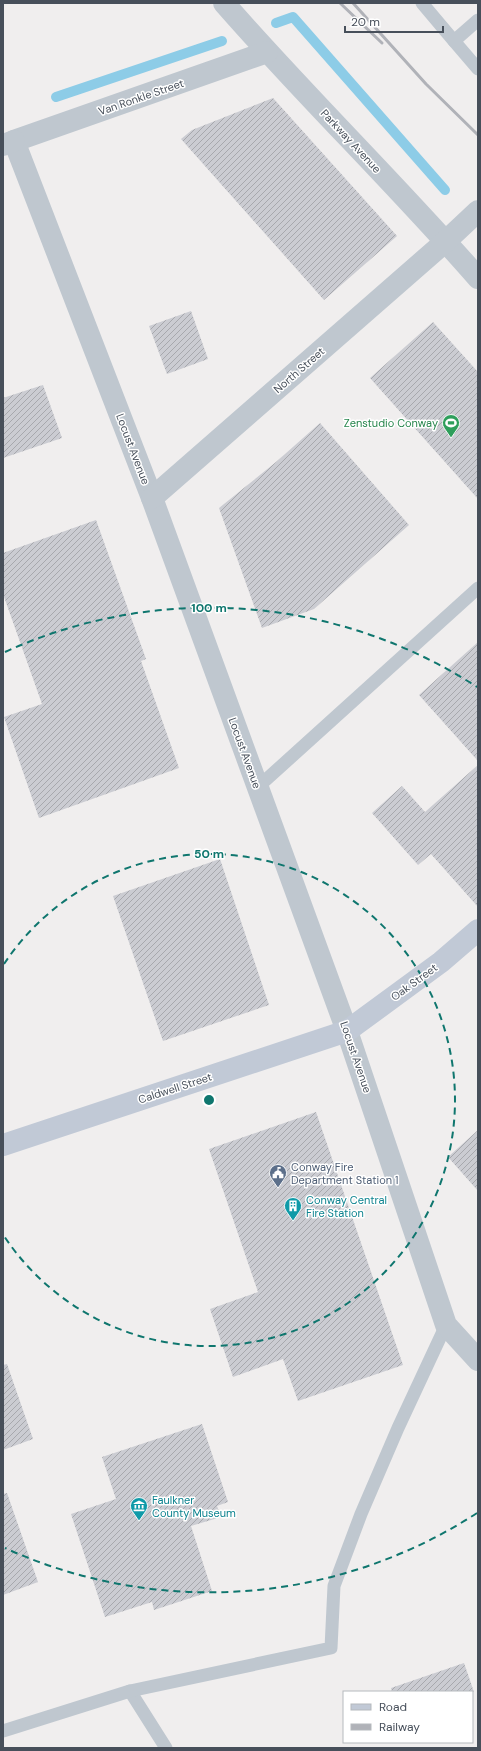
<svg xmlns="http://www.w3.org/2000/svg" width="481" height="1751" font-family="'DM Sans',sans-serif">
<defs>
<pattern id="building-hatch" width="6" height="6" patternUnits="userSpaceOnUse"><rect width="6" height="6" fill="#cbccd2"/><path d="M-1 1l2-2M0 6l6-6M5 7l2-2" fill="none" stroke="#a7a8ad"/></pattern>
</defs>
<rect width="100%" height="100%" fill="#f0eeee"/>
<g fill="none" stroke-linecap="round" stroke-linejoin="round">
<!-- stream -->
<g stroke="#8dcce7" stroke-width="10">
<polyline points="276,23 293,17 445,190"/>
<polyline points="56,97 222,41"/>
</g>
</g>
<!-- building -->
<g fill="url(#building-hatch)">
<polygon points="273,98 397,236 324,300 181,139 192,130"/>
<polygon points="191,311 208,359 167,374 149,326"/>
<polygon points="433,322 478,372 478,499 370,378"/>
<polygon points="43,385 62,438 3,458 3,398"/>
<polygon points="320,423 409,525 314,609 262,628 219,508 276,462"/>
<polygon points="96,520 146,659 141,661 179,768 39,818 4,717 42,704 3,594 3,553"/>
<polygon points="478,642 478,761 419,695"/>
<polygon points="478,765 478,907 431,854 418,865 372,813 402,786 425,812"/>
<polygon points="220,859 269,1005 163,1041 113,896"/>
<polygon points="316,1112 403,1365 298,1401 283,1359 233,1377 210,1309 258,1292 209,1149"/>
<polygon points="478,1130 478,1191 448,1157"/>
<polygon points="7,1364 33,1439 3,1450 3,1365"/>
<polygon points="202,1424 228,1502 217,1506 221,1517 191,1526 212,1591 154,1610 152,1602 105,1617 71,1514 116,1499 102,1457"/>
<polygon points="7,1493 38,1582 3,1595 3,1494"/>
<polygon points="464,1663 474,1692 392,1692 391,1688"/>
</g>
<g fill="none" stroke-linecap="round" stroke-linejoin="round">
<!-- service -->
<g stroke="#bfc7cf" stroke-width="13">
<polyline points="422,3 454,41"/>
<polyline points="478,20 454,41 478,69"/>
<polyline points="258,787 478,588"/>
<polyline points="130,1691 166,1748"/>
<polyline points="3,1731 130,1691 331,1648 334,1586 361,1514 398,1428 446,1325"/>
</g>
<!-- minor -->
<g stroke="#bfc7cf" stroke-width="22">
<path d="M224,3C306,97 396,184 478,278"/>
<polyline points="267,52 14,141 152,498 347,1031 446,1325 478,1360"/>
<polyline points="152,498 446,241 478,211"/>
</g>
<!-- tertiary -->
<polyline stroke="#bfc7cf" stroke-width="22" points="3,145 14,141"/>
<!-- secondary -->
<polyline stroke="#c1c9d6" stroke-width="22" points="3,1145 347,1031 441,962 478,930"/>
<!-- rail -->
<g stroke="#b0b2b8" stroke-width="3">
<polyline points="340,3 382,43"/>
<polyline points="353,3 426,84 478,135"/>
</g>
</g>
<!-- distance rings -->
<g fill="none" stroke="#0f766e" stroke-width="2" stroke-dasharray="7 5">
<path d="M4 964A246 246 0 1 1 4 1236"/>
<path d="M477 1513A492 492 0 0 1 5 1548M5 652A492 492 0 0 1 477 687"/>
</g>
<!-- icons -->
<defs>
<symbol id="stadium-pin" viewBox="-11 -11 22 30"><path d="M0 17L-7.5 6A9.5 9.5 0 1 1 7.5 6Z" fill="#2e9e5b" stroke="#fff"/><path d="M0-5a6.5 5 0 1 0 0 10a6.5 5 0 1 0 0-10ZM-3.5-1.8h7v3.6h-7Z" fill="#fff"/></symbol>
<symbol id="civic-pin" viewBox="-11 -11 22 30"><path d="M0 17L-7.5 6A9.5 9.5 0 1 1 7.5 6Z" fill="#5c6f8a" stroke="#fff"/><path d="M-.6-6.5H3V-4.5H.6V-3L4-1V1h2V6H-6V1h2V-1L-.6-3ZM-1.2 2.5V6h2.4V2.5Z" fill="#fff"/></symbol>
<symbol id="building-pin" viewBox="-11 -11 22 30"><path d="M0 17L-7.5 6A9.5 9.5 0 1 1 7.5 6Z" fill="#0f9aa8" stroke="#fff"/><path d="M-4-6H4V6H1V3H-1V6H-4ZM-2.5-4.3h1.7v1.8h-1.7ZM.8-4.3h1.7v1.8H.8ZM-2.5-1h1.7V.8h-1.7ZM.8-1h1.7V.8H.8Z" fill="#fff"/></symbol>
<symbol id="museum-pin" viewBox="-11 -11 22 30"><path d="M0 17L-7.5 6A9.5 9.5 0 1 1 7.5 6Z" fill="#0f9aa8" stroke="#fff"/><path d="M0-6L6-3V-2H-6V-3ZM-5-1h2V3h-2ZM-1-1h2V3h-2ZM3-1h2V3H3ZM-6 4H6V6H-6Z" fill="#fff"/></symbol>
</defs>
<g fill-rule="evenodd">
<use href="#stadium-pin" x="441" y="413" width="20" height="27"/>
<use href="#civic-pin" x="268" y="1163" width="20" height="27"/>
<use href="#building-pin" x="283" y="1196" width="20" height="27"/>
<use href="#museum-pin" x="129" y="1496" width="20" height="27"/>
</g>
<g text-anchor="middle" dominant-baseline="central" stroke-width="3" stroke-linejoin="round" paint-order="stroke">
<!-- street labels -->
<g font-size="11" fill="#474f5a" stroke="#fff">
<text transform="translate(141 97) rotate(-19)">Van Ronkle Street</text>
<text transform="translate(351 141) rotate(47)">Parkway Avenue</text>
<text transform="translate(299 370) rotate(-41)">North Street</text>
<text transform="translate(133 449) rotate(69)">Locust Avenue</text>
<text transform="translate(245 753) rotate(70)">Locust Avenue</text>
<text transform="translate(414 982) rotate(-36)">Oak Street</text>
<text transform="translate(356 1057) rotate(71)">Locust Avenue</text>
<text transform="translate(175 1088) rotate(-18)">Caldwell Street</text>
</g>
<!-- leisure labels -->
<g font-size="11" fill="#27864d" stroke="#fff" text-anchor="end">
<text x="438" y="423">Zenstudio Conway</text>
</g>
<!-- service labels -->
<g font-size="11" fill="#4e5e75" stroke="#fff" text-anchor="start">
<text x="291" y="1167">Conway Fire<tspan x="291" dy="13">Department Station 1</tspan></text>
</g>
<!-- culture labels -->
<g font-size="11" fill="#0d838f" stroke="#fff" text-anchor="start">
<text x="306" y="1200">Conway Central<tspan x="306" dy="13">Fire Station</tspan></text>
<text x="152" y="1500">Faulkner<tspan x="152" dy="13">County Museum</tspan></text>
</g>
</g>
<circle cx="209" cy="1100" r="6" fill="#0f766e" stroke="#fff" stroke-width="2"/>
<g font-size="12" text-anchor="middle" font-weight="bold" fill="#0f766e" stroke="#fff" stroke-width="3" stroke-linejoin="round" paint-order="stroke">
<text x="209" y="612">100 m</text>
<text x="209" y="858">50 m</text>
</g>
<!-- border -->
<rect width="481" height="1751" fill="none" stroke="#474f5a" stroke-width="8"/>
<!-- legend -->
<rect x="343" y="1691" width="130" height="52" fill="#ffffff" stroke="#b5b9bd"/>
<rect x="351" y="1704" width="20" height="6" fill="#c1c9d6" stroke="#b5b9bd"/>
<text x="379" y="1711" font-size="12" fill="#474f5a">Road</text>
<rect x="351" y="1724" width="20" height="6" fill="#b0b2b8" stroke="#b5b9bd"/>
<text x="379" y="1731" font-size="12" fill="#474f5a">Railway</text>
<!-- scale -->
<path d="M345 26v6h98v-6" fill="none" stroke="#474f5a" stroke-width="2"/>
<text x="351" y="26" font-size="12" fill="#474f5a" stroke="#ffffff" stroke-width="3" paint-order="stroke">20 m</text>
</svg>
